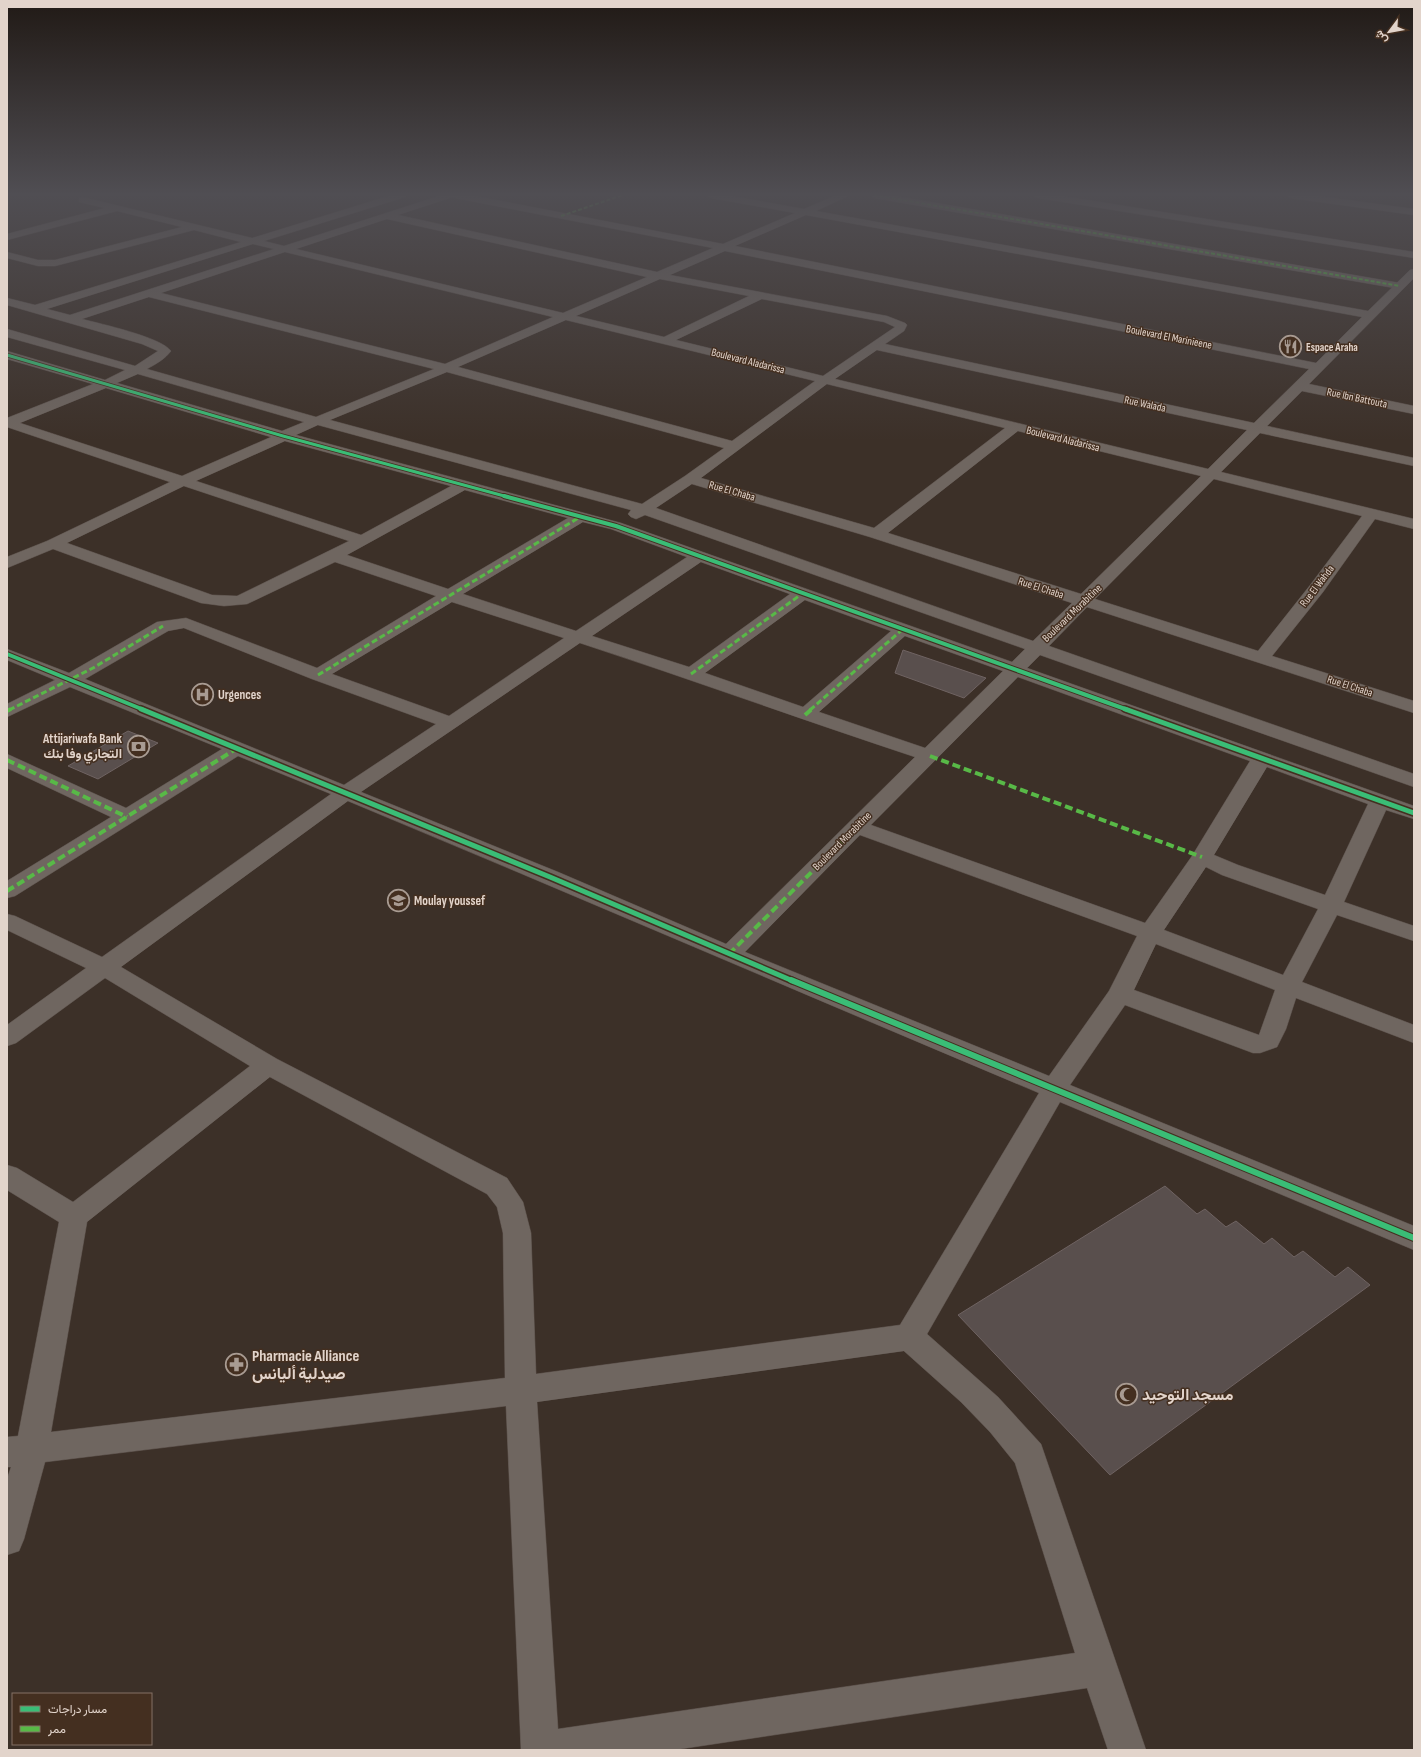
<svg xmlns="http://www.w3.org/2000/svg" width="1421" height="1757" font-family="'Sofia Sans Condensed',Vazirmatn,sans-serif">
<rect width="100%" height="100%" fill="#3c3028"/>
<!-- building -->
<g fill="#594f4d" stroke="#6f6362">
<polygon points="903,650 986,678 964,698 895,673"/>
<polygon points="128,731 158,743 98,779 68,766"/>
<polygon points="1165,1186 1197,1214 1205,1209 1226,1227 1236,1221 1264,1244 1272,1238 1294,1257 1303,1251 1335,1277 1348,1267 1370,1285 1110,1475 958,1315"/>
</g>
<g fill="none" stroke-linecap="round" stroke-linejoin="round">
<defs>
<polygon id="pedestrian" points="869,195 890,195 1400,283 1405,286 1400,289 874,198"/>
<g id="minor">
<path d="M392,195H407L405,197L264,241L284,246L442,195H470L723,244L795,213L711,198L706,195H726L804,209L837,195H850L816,211L1368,311L1410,270L1414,269V278L1309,384L1414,406V414L1302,391L1267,426L1414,458V466L1260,433L1221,472L1414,519V529L1375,519L1323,592L1272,656L1414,701V713L1087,607L1049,646L1414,774V787L1040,655L1027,668L1414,806V819L1386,810L1344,902L1414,926V941L1337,915L1302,982L1414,1025V1043L1296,998L1286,1029L1277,1047L1260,1053H1253L1125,1005L1070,1085L1414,1226V1250L1060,1102L927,1334L998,1397L1041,1444L1146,1750H1108L1087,1688L674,1750H521L506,1406L45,1462L24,1539L19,1551L7,1555V1479L11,1467H7V1437L18,1436L59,1222L7,1190V1165L17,1168L73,1202L250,1066L105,978L16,1043L7,1046V1025L86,968L7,930V914L15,916L102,957L331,794L238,756L15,896L7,898V881L111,817L7,768V754L126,808L222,749L70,687L7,717V704L55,680L7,660V649L69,673L157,622L186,618L317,668L436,596L335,562L247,604L224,606L201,603L53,549L7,568V557L47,541L170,482L7,427V418L93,384L7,359V351L105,380L125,370L7,337V329L135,366L158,351L142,344L7,305V298L35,305L241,242L194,230L55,266H38L7,258V252L38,260H55L182,227L117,211L7,240V234L105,208L79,202V198L82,197L252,238ZM453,197L455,198L713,248L657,272L398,215ZM806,215L1362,317L1316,363L735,246ZM387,219L647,277L563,313L296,249ZM253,244L274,249L70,315L47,309ZM725,251L1309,369L1254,423L885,344L904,331L907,325L905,323L887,316L670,275ZM285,252L553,317L445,364L161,293ZM660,279L749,296L664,337L576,316ZM149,297L434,369L316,417L147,369C156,364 165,359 171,351C161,337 101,324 82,319ZM762,299L884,322L895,327L823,376L676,340ZM566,320L815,381L732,441L458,367ZM877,350L1247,430L1208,469L835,379ZM447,372L724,448L685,476L642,504L330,420ZM138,374L304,422L282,431L117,383ZM827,384L1005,428L874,528L701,478ZM106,388L271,437L182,476L20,423ZM318,425L631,510L628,514L631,517L636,519L645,515L1025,649L1012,662L621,523L296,435ZM1018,431L1201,476L1081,594L888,533ZM285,441L451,486L361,535L196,481ZM1214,479L1362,516L1311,584L1258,651L1095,599ZM692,484L870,537L1072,603L1033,641L656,508ZM184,486L349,541L237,596L212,595L67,543ZM465,490L568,518L448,589L347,555ZM583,522L611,529L687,557L576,631L463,594ZM701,562L790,594L689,667L592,636ZM805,600L891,631L803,707L705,673ZM452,602L564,638L449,716L332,674ZM184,628L312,679L436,724L344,785L85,679L168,631ZM905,636L1003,671L925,748L819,712ZM580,643C693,680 803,720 915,757L726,944L558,872L361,792ZM1018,677L1250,761L1192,856L1145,923L871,825ZM1267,767L1368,804L1325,895L1238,865L1214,855ZM348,801C579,897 808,996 1039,1093L900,1325L536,1374L531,1233L523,1202L507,1178L277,1059L121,967ZM860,835L1137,936L1109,991L1049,1076L745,952ZM1206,867L1222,875L1318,909L1283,975L1164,930ZM1156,944L1275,990L1259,1035L1134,990ZM270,1077L487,1194L497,1207L503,1233L505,1378L51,1432L87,1222ZM904,1351L961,1402L990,1432L1015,1463L1075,1653L558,1729L537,1402Z"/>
<polygon points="1033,195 1056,195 1414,252 1414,258 1038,198"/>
<polygon points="1285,195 1311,195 1414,209 1414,215 1290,198"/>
</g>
</defs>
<!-- pedestrian casing -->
<use href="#pedestrian" stroke="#584d47" stroke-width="1"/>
<!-- minor casing -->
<use href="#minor" stroke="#584d47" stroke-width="1"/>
<!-- pedestrian -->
<use href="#pedestrian" fill="#6f6660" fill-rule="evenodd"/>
<!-- minor -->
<use href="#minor" fill="#6f6660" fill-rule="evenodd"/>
<!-- quiet-far2 -->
<g stroke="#58b947" stroke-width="2" stroke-dasharray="4 2" stroke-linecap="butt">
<polyline points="874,195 1400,286"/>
<polyline points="561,216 623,195"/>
</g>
<!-- quiet-far1 -->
<g stroke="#58b947" stroke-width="3" stroke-dasharray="6 3" stroke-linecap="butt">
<polyline points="691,674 803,593"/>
<polyline points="318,675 580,517"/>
<polyline points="9,710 93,668 163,626"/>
<polyline points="810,710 903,629"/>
</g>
<!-- quiet -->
<g stroke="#58b947" stroke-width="4" stroke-dasharray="8 4" stroke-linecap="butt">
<polyline points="7,711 11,709"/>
<polyline points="805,715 812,709"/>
<polyline points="930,756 1202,857"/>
<polyline points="7,760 127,817"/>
<polyline points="7,891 236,749"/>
<polyline points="729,954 857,827"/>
</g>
<defs>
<polyline id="cycleway-far3" points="7,355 283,436 508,497"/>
<g id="cycleway-far2">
<polyline points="504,496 616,526 1128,710"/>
<polyline points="7,654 144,710"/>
</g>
<g id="cycleway-far1">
<polyline points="141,709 550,877 793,981"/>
<polyline points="1125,709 1414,813"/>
</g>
<polyline id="cycleway" points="791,980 1414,1238"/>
</defs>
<!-- cycleway-far3 casing -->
<use href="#cycleway-far3" stroke="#442f20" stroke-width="4.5"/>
<!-- cycleway-far2 casing -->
<use href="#cycleway-far2" stroke="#442f20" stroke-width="6"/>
<!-- cycleway-far1 casing -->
<use href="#cycleway-far1" stroke="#442f20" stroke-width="8"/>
<!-- cycleway casing -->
<use href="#cycleway" stroke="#442f20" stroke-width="8"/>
<!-- cycleway-far3 -->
<use href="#cycleway-far3" stroke="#3abd76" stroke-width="3"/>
<!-- cycleway-far2 -->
<use href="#cycleway-far2" stroke="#3abd76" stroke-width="4"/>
<!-- cycleway-far1 -->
<use href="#cycleway-far1" stroke="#3abd76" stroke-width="5"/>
<!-- cycleway -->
<use href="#cycleway" stroke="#3abd76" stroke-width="6"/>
</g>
<!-- sky -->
<linearGradient id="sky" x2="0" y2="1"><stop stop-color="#211a16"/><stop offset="0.44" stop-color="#504e53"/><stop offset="1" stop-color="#504e53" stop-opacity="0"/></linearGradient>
<rect width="1421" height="441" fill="url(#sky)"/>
<!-- icons -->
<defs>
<symbol id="restaurant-ring" viewBox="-11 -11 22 22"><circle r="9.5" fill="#442f20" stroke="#a89b92" stroke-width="1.5"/><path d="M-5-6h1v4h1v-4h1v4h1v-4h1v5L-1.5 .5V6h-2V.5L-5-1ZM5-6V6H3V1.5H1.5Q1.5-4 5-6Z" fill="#a89b92"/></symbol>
<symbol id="hospital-ring" viewBox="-11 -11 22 22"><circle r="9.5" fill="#442f20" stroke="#a89b92" stroke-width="1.5"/><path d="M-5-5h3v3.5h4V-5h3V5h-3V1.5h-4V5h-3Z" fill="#a89b92"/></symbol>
<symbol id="bank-ring" viewBox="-11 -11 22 22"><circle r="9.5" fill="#442f20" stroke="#a89b92" stroke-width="1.5"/><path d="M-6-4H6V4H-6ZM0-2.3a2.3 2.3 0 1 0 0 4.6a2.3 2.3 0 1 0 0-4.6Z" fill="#a89b92"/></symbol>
<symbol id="school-ring" viewBox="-11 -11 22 22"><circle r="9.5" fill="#442f20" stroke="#a89b92" stroke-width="1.5"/><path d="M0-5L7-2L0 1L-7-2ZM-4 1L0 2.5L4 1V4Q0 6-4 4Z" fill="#a89b92"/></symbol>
<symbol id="pharmacy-ring" viewBox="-11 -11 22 22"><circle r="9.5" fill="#442f20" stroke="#a89b92" stroke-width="1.5"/><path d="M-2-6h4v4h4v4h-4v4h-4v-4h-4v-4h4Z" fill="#a89b92"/></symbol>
<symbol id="mosque-ring" viewBox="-11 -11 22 22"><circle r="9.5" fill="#442f20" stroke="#a89b92" stroke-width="1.5"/><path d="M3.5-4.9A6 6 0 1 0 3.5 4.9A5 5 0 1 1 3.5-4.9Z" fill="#a89b92"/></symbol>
</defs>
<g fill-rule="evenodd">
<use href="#restaurant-ring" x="1278" y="334" width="25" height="25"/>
<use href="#hospital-ring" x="190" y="682" width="25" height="25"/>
<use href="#bank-ring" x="126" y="734" width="25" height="25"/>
<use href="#school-ring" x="386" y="888" width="25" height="25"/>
<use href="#pharmacy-ring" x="224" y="1352" width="25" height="25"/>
<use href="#mosque-ring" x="1114" y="1382" width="25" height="25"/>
</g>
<g text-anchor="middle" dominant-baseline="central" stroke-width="3" stroke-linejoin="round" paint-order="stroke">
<!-- far-street labels -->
<g font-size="11" fill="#e2d4cb" stroke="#442f20">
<text transform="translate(1169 337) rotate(11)">Boulevard El Marinieene</text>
<text transform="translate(748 361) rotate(14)">Boulevard Aladarissa</text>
<text transform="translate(1357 398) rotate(12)">Rue Ibn Battouta</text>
<text transform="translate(1145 404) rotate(12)">Rue Walada</text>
<text transform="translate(1063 439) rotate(14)">Boulevard Aladarissa</text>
<text transform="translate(732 491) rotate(16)">Rue El Chaba</text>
<text transform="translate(1317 586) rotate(-53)">Rue El Wahda</text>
<text transform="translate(1041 588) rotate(18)">Rue El Chaba</text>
<text transform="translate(1072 613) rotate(-44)">Boulevard Morabitine</text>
<text transform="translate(1350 686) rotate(18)">Rue El Chaba</text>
<text transform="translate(842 841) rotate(-45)">Boulevard Morabitine</text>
</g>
<!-- far-poi labels -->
<g font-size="11" font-weight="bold" fill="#e2d4cb" stroke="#442f20" text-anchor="start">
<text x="1306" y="347">Espace Araha</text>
</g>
<!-- poi labels -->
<g font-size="13" font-weight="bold" fill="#e2d4cb" stroke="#442f20" text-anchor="start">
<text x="218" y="695">Urgences</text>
<text x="122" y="739" text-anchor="end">Attijariwafa Bank<tspan x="122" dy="15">التجاري وفا بنك</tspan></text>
<text x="414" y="901">Moulay youssef</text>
</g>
<!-- near-poi labels -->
<g font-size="16" font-weight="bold" fill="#e2d4cb" stroke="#442f20" text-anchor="start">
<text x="252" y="1356">Pharmacie Alliance<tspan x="252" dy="18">صيدلية أليانس</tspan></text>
<text x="1142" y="1395">مسجد التوحيد</text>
</g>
</g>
<!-- border -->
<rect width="1421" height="1757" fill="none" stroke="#e2d4cb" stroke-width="16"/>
<!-- legend -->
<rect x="12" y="1693" width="140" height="52" fill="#442f20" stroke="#837164"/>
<rect x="20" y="1706" width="20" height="6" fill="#3abd76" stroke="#837164"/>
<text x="48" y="1713" font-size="12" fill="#e2d4cb">مسار دراجات</text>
<rect x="20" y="1726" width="20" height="6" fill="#58b947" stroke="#837164"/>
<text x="48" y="1733" font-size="12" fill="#e2d4cb">ممر</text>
<!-- north arrow -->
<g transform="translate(1389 32) rotate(238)" stroke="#442f20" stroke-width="3" paint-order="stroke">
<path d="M0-3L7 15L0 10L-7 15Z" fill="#e2d4cb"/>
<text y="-6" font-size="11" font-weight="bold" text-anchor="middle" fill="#e2d4cb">ش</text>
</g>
</svg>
